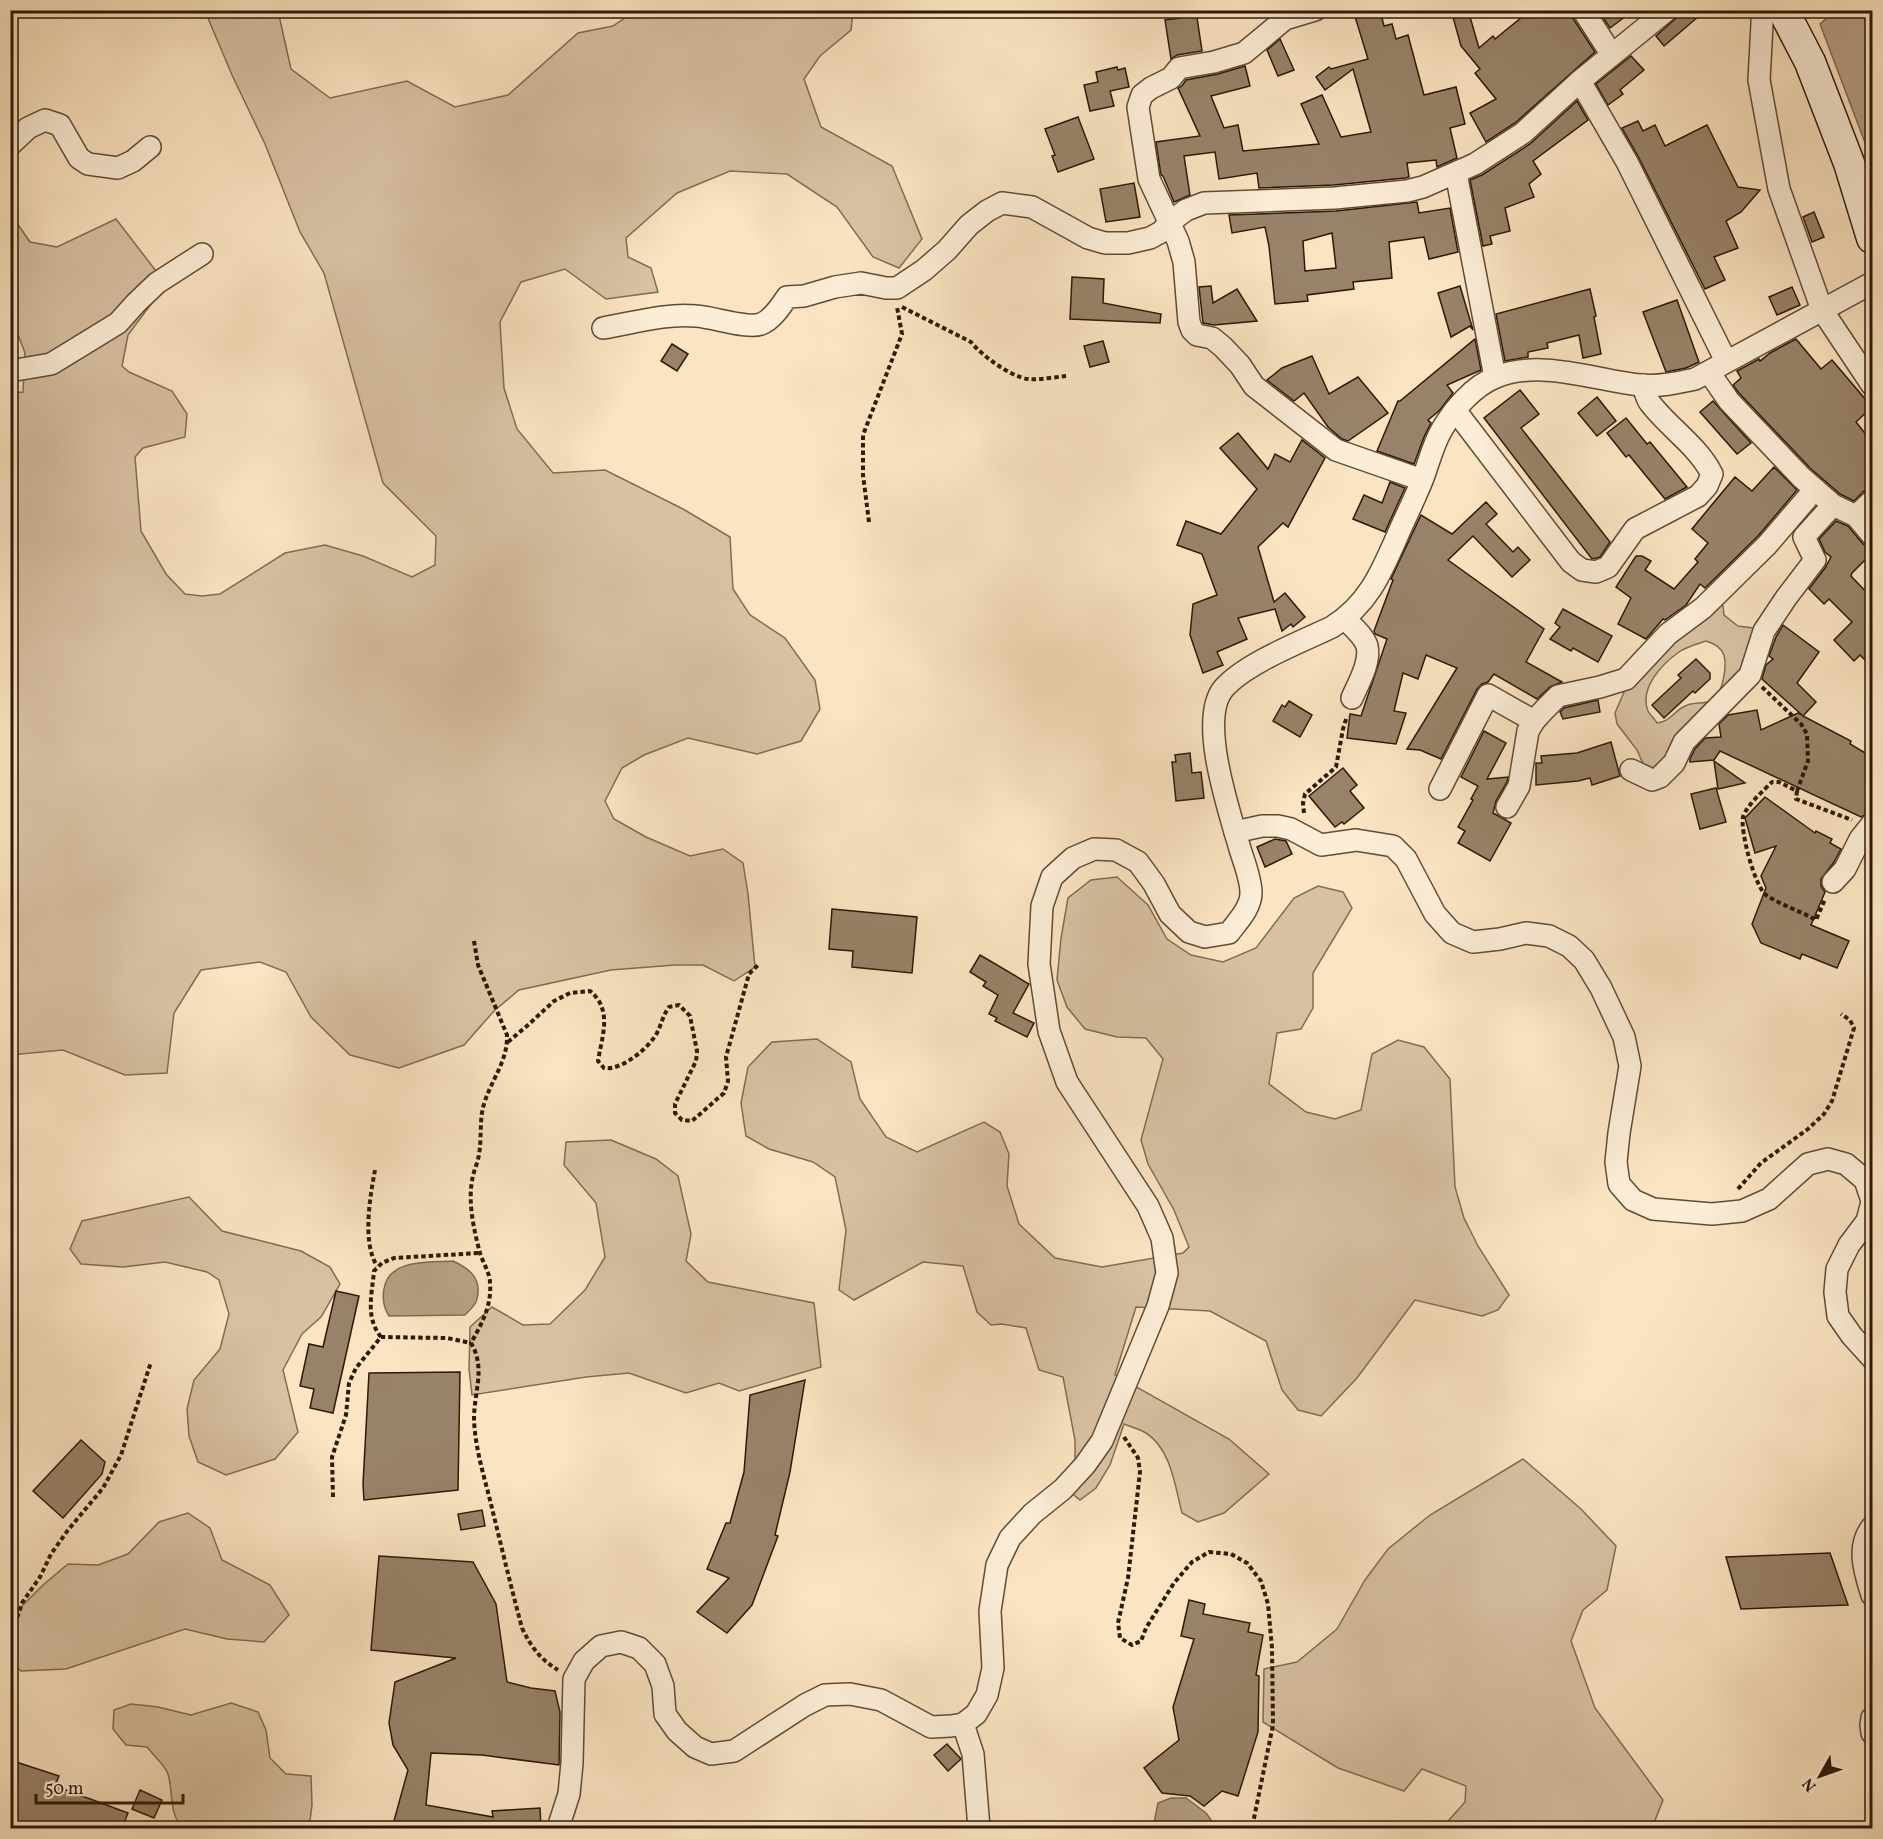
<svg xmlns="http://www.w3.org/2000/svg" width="1883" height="1839" font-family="Vollkorn,serif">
<rect width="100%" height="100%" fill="#fbe4c2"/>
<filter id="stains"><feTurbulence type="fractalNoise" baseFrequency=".00333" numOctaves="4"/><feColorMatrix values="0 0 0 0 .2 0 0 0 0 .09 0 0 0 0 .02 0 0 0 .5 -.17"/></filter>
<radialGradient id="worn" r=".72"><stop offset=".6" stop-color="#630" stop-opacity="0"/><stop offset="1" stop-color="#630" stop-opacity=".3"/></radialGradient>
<!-- green -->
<g fill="#d8c1a3" stroke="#826c56" stroke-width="1.5" fill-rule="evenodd">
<polygon points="205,11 278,11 291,69 330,98 407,81 455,107 508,95 578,33 613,26 635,11 853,11 851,30 820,56 804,79 821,127 892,166 922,239 899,268 873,257 837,207 787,174 730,171 677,193 626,238 628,257 651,268 658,292 606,299 565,269 521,282 500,322 504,388 517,429 553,473 605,470 683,509 730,537 733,589 750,615 785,638 815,680 820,709 801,741 757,754 688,738 644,755 622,768 605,801 614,819 646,837 690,856 723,849 743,863 748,894 755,967 734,981 703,965 675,965 611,970 519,990 494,1011 464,1045 399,1068 350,1055 311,1017 286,972 260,962 201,970 174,1013 167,1073 125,1075 63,1050 11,1055 10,393 23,392 25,353 11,316 10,213 30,242 57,247 116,219 156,271 154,300 128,335 122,366 129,372 172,391 187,414 185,437 143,448 135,457 141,531 166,574 185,594 202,596 220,594 285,553 325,545 363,556 412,577 435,565 436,536 383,483 324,273 300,232 265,144 232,75"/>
<path d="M1717,602L1723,606L1724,615L1738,626L1753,628L1755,641L1748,671L1653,771L1644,766L1637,750L1617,724L1615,713L1627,685ZM1706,641C1713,643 1721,647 1724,655C1727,667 1723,692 1713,700C1705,705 1694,701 1685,706C1674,711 1670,722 1657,723C1655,719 1650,715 1648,711C1639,688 1662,664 1679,652C1686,647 1697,644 1706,641Z"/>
<path d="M1117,877L1148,905L1167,939L1191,955L1223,962L1256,948L1294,898L1318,886L1343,892L1352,908L1313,973V1008L1301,1029L1277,1033L1269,1084L1306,1112L1335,1119L1361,1110L1372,1054L1398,1040L1424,1047L1450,1079L1455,1187L1464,1218L1478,1246L1509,1295L1498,1310L1482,1316L1415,1300L1357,1378L1321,1416L1298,1410L1282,1390L1266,1341L1210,1311L1136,1307L1115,1375L1229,1439L1269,1474L1224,1513L1198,1522L1182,1513C1175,1486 1171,1449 1146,1433C1140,1429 1131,1427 1124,1424L1110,1465L1096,1488L1080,1500L1058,1482L1075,1459V1440L1063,1377L1039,1370L1026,1328L1002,1324L991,1325L977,1312L963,1266L923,1262L854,1300L839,1290L846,1230L835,1177L813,1162L769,1149L746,1136L741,1103L748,1067L772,1042L817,1039L851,1062L860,1099L886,1137L917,1152L984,1122L1000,1132L1009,1154L1007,1186L1019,1224L1055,1258L1102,1267L1183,1253L1189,1247L1174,1210L1148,1164L1141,1140L1163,1059L1146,1038L1117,1037L1085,1029L1067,1007L1057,980L1061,938L1068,898L1091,880Z"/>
<polygon points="611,1140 656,1159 678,1176 691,1234 686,1261 708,1282 814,1303 821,1367 739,1391 719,1383 686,1393 629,1373 586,1377 472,1395 469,1369 470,1327 492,1307 523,1325 550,1324 585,1290 605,1257 596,1203 564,1165 566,1142"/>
<polygon points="189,1197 222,1231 301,1251 330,1267 340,1284 321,1317 302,1334 283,1370 298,1432 275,1459 226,1475 198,1462 189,1436 187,1409 194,1380 220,1349 229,1314 219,1280 207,1272 165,1262 123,1267 81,1264 70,1249 82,1221"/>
<polygon points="1523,1459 1581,1509 1616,1546 1607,1590 1583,1610 1571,1641 1595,1708 1663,1800 1652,1828 1442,1828 1465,1802 1466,1786 1422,1769 1404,1791 1338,1768 1263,1722 1264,1669 1297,1662 1337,1629 1365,1580 1388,1549 1430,1515"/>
<polygon points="188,1513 210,1528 222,1560 270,1585 289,1615 264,1642 227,1639 185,1629 66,1669 21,1671 11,1662 11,1617 43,1585 68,1564 98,1565 128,1554 159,1522"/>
<path d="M231,1703L258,1712L266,1730L270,1758L286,1774L311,1776L312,1805L309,1828H183C169,1816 173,1790 168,1774C165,1765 153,1755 147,1747L126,1745L113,1729L114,1710L131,1704L158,1707L191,1715Z"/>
</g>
<!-- water -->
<g fill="#b59f83" stroke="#7f6952" stroke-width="1.5">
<polygon points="1835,11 1872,11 1872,161 1820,24"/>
<path d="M453,1261C470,1269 482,1278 477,1299C476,1305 469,1311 465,1315L389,1316C384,1308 382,1299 384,1289C389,1258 429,1263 453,1261Z"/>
<polygon points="1171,1798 1186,1798 1206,1813 1217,1828 1153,1828 1158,1803"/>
</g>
<!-- building -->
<g fill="#988269" stroke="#2d1809" stroke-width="1.5" fill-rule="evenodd">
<polygon points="1353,10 1380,10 1384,26 1392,24 1396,39 1408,35 1424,95 1456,87 1465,124 1450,128 1457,158 1437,167 1436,160 1407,163 1409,177 1405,178 1334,185 1259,188 1257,173 1219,179 1215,152 1184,156 1190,195 1174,202 1163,176 1161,175 1156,142 1200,136 1178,88 1182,86 1186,80 1218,74 1245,66 1250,86 1211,96 1224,128 1238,125 1243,151 1319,144 1301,104 1322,95 1341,137 1371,132 1353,69 1325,90 1316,77 1329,67 1331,69 1368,59"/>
<polygon points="1451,10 1468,10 1479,48 1493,36 1495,39 1522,17 1519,10 1570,10 1572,17 1595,52 1515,123 1486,142 1470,113 1496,99 1475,73 1480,69 1461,46"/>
<polygon points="1598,10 1634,10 1610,28"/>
<polygon points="1679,10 1706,10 1664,46 1656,36 1675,19"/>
<polygon points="1196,11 1202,51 1177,55 1171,59 1165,20 1180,18 1179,13"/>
<polygon points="1280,39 1294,70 1278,76 1267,50"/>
<polygon points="1631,56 1644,70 1620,90 1623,94 1608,105 1596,84"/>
<polygon points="1117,67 1118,70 1125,68 1129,87 1110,91 1114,106 1090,111 1084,85 1098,82 1096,72"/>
<polygon points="1577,101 1588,120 1533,161 1541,174 1529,184 1534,197 1505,208 1510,231 1490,236 1492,244 1483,246 1470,180 1482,175 1530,144"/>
<polygon points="1078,117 1094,159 1058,172 1052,156 1055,155 1045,129"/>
<polygon points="1638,121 1643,131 1655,125 1665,146 1707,125 1738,187 1760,190 1741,212 1726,221 1738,248 1714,257 1725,280 1705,289 1638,156 1622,128"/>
<polygon points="1134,183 1140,217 1106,222 1100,189"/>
<path d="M1417,202L1419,213L1450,208L1458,252L1429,259L1424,237L1389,242L1392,278L1353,282L1354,289L1307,295L1308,301L1275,304L1269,246L1265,227L1232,233L1229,215L1336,211ZM1332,233L1336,268L1305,271L1303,241Z"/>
<polygon points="1814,212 1824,237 1812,242 1803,217"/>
<polygon points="1072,277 1104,279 1103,303 1161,314 1160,323 1070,319"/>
<polygon points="1211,286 1213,303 1237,289 1257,321 1214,325 1203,323 1199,287"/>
<polygon points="1460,286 1473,330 1470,326 1451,337 1438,293"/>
<polygon points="1792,287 1800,305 1777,315 1769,297"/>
<polygon points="1590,289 1596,316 1594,317 1601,354 1583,358 1579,335 1547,343 1548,348 1528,352 1528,357 1505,361 1496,314"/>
<polygon points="1677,300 1699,362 1686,368 1666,372 1643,312"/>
<polygon points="1475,339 1481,370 1447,385 1453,393 1439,411 1428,420 1431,423 1424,437 1414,464 1377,451 1398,401 1400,401"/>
<polygon points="1796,339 1821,369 1832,360 1872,407 1856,422 1872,442 1872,489 1864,491 1854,501 1840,494 1810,468 1739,393 1733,385 1741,378 1737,371 1759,359 1760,361 1770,353"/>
<polygon points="1103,341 1109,362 1090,367 1084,346"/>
<polygon points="672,344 688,354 677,371 661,361"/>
<polygon points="1312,356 1329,394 1358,377 1388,413 1348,441 1342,439 1328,427 1304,393 1294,401 1267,380 1282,368"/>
<polygon points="1520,390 1539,414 1521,428 1610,542 1600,557 1592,559 1484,418"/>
<polygon points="1597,397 1616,421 1597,436 1578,413"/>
<polygon points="1713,401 1751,443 1737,454 1700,412"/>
<polygon points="1626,418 1647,444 1650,442 1687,487 1665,499 1629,455 1626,457 1607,433"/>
<polygon points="1238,433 1268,469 1275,454 1290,462 1302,440 1325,458 1288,527 1283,523 1258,547 1274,602 1285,593 1305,617 1293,627 1291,624 1282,631 1275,609 1238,618 1247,639 1217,652 1223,665 1203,673 1190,635 1193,604 1217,595 1202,554 1177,545 1186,521 1221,534 1257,489 1220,448"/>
<polygon points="1774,467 1797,490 1758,536 1705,588 1700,584 1686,605 1665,620 1663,619 1646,639 1618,624 1631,598 1616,587 1636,556 1642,556 1651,561 1645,570 1674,589 1698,562 1695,559 1708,543 1692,529 1715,501 1735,477 1752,491"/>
<polygon points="1390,482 1405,488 1385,532 1353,519 1364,495 1382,503"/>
<polygon points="1486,502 1497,514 1486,524 1513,552 1518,547 1530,560 1512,577 1473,536 1448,560 1544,629 1526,662 1562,682 1550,687 1537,699 1494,674 1488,682 1482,684 1477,689 1441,759 1420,750 1407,749 1457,668 1426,655 1418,679 1403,673 1394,711 1406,713 1396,744 1347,738 1350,714 1361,716 1387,639 1375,634 1374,631 1393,580 1391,579 1421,515 1452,534"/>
<polygon points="1836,521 1848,526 1863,544 1872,547 1872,553 1852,573 1851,576 1872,598 1872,667 1860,655 1854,661 1834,640 1852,622 1829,599 1824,604 1809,589 1825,568 1831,557 1825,552 1819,539"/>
<polygon points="1563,609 1612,636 1598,662 1573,648 1571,651 1550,639 1560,627 1555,623"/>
<polygon points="1783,625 1819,652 1797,683 1816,702 1803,716 1851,741 1850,744 1872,757 1872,807 1870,812 1861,817 1720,751 1714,760 1690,762 1690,759 1695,749 1705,738 1721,737 1719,724 1728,715 1757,710 1761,730 1798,713 1802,715 1762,679 1766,665 1773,659 1769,656 1776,637"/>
<polygon points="1696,659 1710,673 1710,679 1695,693 1693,691 1664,718 1652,705 1681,678 1678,675"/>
<polygon points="1598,700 1600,712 1563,719 1560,712 1564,708"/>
<polygon points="1289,701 1312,715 1300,737 1273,721 1282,705 1285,707"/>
<polygon points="1484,731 1506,743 1487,779 1508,777 1507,782 1496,801 1493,813 1511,823 1490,861 1458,843 1465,831 1458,827 1473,800 1471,799 1478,786 1461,777"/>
<polygon points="1611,742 1620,776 1592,785 1590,778 1578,781 1536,785 1536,763 1542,763 1541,756 1577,753"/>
<polygon points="1190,753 1192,773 1201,772 1204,798 1176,801 1172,762 1176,762 1175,755"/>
<polygon points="1714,761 1745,783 1718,789"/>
<polygon points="1343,768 1357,785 1350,791 1364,808 1344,824 1342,822 1335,827 1309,796"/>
<polygon points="1716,788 1726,822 1700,829 1691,794"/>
<polygon points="1765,797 1815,833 1816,831 1832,839 1830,843 1841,849 1834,862 1821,879 1821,886 1825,892 1811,925 1849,941 1837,968 1802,954 1800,959 1761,943 1752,924 1766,888 1761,876 1776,846 1755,853 1745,818"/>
<polygon points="1275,839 1286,841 1292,854 1265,867 1257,847"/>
<polygon points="832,909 917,917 912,973 852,967 853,951 829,949"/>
<polygon points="980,955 1029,984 1013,1013 1034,1023 1027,1037 995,1021 997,1018 989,1014 998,995 983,986 986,982 970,972"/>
<polygon points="336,1291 359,1296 333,1413 310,1408 314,1389 300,1386 309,1344 323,1347"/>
<polygon points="460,1372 458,1490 364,1500 363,1484 369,1373"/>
<polygon points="805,1380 790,1472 775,1535 778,1536 752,1605 727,1633 697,1612 729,1578 707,1569 726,1523 730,1523 744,1472 750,1395"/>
<polygon points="81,1440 105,1462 102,1474 63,1518 33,1491"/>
<polygon points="482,1510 485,1526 461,1530 458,1514"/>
<polygon points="1830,1553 1848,1605 1741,1609 1726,1557"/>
<polygon points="379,1556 473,1562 496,1604 507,1682 531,1688 555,1691 560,1712 559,1765 482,1755 431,1753 426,1805 493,1817 492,1811 540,1808 541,1828 392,1828 408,1770 393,1745 389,1723 395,1682 456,1658 371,1650"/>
<polygon points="1189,1600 1205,1604 1203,1614 1250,1623 1248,1632 1263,1635 1256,1675 1259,1676 1258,1732 1238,1796 1222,1791 1204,1806 1190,1796 1162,1793 1144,1768 1179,1740 1173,1707 1194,1639 1181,1636"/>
<polygon points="947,1744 961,1759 948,1771 934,1755"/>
<polygon points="10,1760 59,1776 55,1786 128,1813 122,1828 10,1828"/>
<polygon points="140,1790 162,1800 154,1818 132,1809"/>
</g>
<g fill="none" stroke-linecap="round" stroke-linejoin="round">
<defs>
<g id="street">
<polyline points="1315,10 1285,19 1244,53 1214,62 1179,68 1171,78 1151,88 1142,95 1138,107 1149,179 1178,241 1184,262 1189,322 1192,330 1197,335 1212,338 1223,347 1240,365 1254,386 1336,450 1422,480"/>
<polyline points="1583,10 1612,55"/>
<polyline points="1667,10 1580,81 1627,162 1726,361"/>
<polyline points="1762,10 1762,24 1759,80 1779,189 1822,310 1872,385"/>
<polyline points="10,145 28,128 45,120 60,125 79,158 88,164 118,168 133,161 150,147"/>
<polyline points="1456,173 1495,377"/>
<path d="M603,328C633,323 666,313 696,316C713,317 747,329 761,324C772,320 781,306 787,297L804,296L835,287L861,283L886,288H897L924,270L947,250L969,225L987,211L1002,203L1032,207L1088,238L1105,243H1128L1150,238L1161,232L1170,222L1186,210L1204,203L1335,198L1407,191L1423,187L1475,164L1523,133L1580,81"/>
<polyline points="10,371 51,364 74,350 118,323 136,303 157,283 202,254"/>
<polyline points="1709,372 1729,401 1801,477 1833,505 1856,516 1872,535"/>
<path d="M1455,410L1571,562L1582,570L1596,572L1608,567L1635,529L1698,496L1707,486L1712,474C1697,445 1669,428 1650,403C1646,398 1645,391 1643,385"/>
<polyline points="1856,516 1872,501"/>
<path d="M1345,619C1352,626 1364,636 1367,646C1371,662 1358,684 1352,698"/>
<polyline points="1631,770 1652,780 1660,777 1674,763 1684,742 1750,675 1764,631 1786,598 1815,560 1804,537 1833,505"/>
<polyline points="1440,789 1488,695 1534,721"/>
<polyline points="1507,807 1519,786 1528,731 1534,721 1544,710 1558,696 1600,687 1626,679 1668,634 1703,608 1767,545 1815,489"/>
<polyline points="1235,832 1262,826 1278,826 1291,829 1321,845 1356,840 1393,846 1406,859 1435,914 1452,933 1473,942 1500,939 1526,933 1549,936 1569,946 1584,960 1601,988 1624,1037 1630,1066 1619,1133 1616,1162 1619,1184 1633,1200 1653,1209 1712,1214 1742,1211 1769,1199 1808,1164 1828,1159 1846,1164 1865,1180 1872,1201"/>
<polyline points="1833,882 1845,869 1860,839 1872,824"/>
<polyline points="1872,1202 1867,1221 1849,1245 1837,1269 1835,1292 1838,1316 1852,1336 1872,1358"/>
<path d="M1872,1527C1856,1547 1865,1573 1872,1595"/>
<polyline points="1872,1718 1871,1725 1872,1733"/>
<polyline points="963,1724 973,1754 979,1828"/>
<path d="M558,1828L569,1794L572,1763L574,1679L584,1661L601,1646L621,1642L639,1648L655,1664L663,1686L665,1714L677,1731L695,1747L711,1754L734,1751L805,1705L825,1695L850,1694L881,1700L931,1727L951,1726L963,1724L976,1714L987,1695L993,1668L990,1611L997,1565L1010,1538L1032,1514L1063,1489L1085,1465L1102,1441L1158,1306L1167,1273L1162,1238L1148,1206L1067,1082L1049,1031L1039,964L1042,906L1052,877L1073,858L1094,849L1116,850L1138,862L1154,884L1170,914L1189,932L1205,937L1229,933C1237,922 1251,908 1251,893C1251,879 1244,862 1240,849C1230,813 1197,719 1224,688C1246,663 1301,642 1332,627C1369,604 1382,571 1399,532C1407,514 1416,496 1423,478C1429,462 1433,445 1441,431C1453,410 1473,386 1496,377C1541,359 1594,380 1640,385C1658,387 1677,383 1695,379L1872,283"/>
</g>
<polyline id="secondary" points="1783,10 1810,62 1849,163 1872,238"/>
</defs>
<!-- street casing -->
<use href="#street" stroke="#604b37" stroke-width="24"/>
<!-- secondary casing -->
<use href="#secondary" stroke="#2d1809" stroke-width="33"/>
<!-- path -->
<g stroke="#2d1809" stroke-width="4" stroke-dasharray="4.5 3" stroke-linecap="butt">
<path d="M902,307L971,342C981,355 1011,377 1028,379C1040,380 1055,377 1067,376"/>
<polyline points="869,522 863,475 863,435 902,334 897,307"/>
<path d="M1762,687L1801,724L1807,734L1808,761L1797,791L1779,782H1772C1764,790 1746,806 1743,817C1740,831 1755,887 1766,895C1781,905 1800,911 1816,920L1825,899"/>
<polyline points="1797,791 1796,799 1852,820"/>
<polyline points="1304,813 1303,803 1305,794 1336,767 1343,729 1347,716"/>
<path d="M474,941L478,965L507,1035C508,1061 491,1080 484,1104C479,1120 482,1138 479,1154C478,1163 473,1172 472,1181C468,1203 474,1231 480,1253C483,1263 490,1273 490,1283C492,1306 481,1325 471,1343C486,1368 474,1392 474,1419C475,1448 484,1476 491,1504C501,1545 511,1587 522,1628C531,1647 540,1659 558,1670"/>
<path d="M508,1042L528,1025L554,1001L570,993L590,991C613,1010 602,1036 598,1061L604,1068C621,1071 649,1048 657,1033C662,1023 663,1015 669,1007L679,1005L690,1016L697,1051L696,1061L675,1104V1113L682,1120L692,1121L724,1093L728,1081L726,1057L749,974L759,964"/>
<path d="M375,1170C370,1197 362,1242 377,1266"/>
<polyline points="1738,1189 1761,1163 1808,1129 1824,1114 1832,1101 1854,1028 1850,1020 1841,1014"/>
<path d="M381,1337C365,1317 372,1295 374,1271L382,1263L394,1258L480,1253"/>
<polyline points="1124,1437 1138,1458 1140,1472 1128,1578 1118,1623 1120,1638 1132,1645 1141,1641 1146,1628 1174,1583 1192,1562 1209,1552 1231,1554 1247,1563 1261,1581 1268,1604 1272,1648 1273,1725 1252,1828"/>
<polyline points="333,1497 332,1457 346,1415 349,1383 356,1368 381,1337 447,1338 471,1343"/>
<polyline points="10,1639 22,1603 40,1577 51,1554 68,1530 103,1488 121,1455 151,1362"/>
</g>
<!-- street -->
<use href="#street" stroke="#fcedd7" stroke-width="21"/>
<!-- secondary -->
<use href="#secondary" stroke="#fcedd7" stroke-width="30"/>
</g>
<!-- margin -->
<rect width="1883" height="1839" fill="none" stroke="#fbe4c2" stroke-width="36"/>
<rect x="12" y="12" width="1859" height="1815" fill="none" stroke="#2d1809" stroke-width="3"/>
<rect x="18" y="18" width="1847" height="1803" fill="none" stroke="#2d1809" stroke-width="1.5"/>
<!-- north arrow -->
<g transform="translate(1820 1776) rotate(230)" stroke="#fcedd7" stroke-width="4.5" paint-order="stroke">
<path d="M0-4.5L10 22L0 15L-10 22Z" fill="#2d1809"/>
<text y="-9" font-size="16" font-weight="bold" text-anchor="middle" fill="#2d1809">N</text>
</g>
<!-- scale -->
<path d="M36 1794v9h147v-9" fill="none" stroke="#2d1809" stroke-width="3"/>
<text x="45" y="1794" font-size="18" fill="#2d1809" stroke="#fcedd7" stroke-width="4.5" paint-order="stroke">50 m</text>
<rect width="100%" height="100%" filter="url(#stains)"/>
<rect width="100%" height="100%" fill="url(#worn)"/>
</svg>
